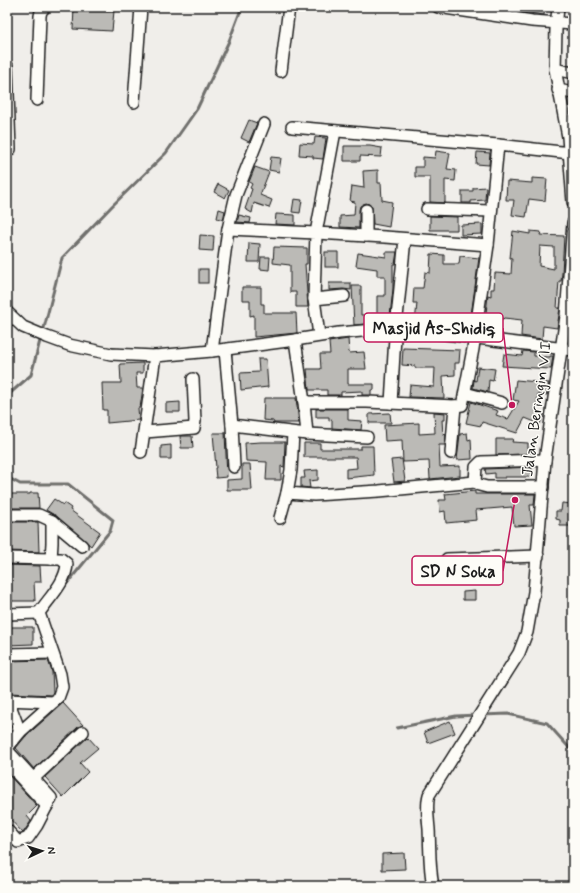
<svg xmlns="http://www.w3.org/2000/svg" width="580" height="893" font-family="Mynerve,sans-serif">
<rect width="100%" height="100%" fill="#f0eeea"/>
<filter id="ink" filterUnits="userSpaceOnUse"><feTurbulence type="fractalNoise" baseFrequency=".025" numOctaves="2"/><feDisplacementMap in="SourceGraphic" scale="8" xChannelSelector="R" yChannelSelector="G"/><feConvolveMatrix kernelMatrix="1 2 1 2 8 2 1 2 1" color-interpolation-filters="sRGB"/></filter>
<g filter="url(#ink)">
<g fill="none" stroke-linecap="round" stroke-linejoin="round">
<!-- stream -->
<g stroke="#706f6d" stroke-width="3">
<polyline points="43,332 62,258 112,206 166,153 197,109 229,41 240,12"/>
<polyline points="7,396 31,375 41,337"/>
<polyline points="7,477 20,484 68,484 113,520 110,531 64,587"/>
<polyline points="482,715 508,714 547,723 573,752"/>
<polyline points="397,728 456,716 477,715"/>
</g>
</g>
<!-- building -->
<g fill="#bbbab6" stroke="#1c1c1c" fill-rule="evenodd">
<polygon points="499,7 545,7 544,15 499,9"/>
<polygon points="74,8 114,11 112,31 73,29"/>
<polygon points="249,120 257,123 249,142 241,138"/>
<polygon points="315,137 326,138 323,159 313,158 313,156 299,155 300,143 314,144"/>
<polygon points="344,146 370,146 382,148 381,157 360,156 360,161 344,161"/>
<polygon points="436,151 450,153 447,169 456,170 455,181 445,180 445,203 430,202 430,177 415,177 415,167 423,167 423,157 435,158"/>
<polygon points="477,152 490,153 489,165 476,164"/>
<polygon points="271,157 281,158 279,172 269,170"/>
<polygon points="255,167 269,172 260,195 272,200 269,208 254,203 252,213 245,209 252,189 250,188 252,184 249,182"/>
<polygon points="378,170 378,183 381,183 382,200 392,202 389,227 373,224 372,207 369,204 366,203 360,206 359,210 359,228 340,227 340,216 354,215 355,202 350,201 352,186 364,188 363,171"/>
<polygon points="532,178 547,179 545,201 529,199 526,217 512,215 514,200 506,200 507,181 532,183"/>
<polygon points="218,184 229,190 225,198 214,192"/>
<polygon points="486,187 485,200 471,201 471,203 462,203 462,191 473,191 473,188"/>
<polygon points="294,199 302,200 300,213 292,212"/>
<polygon points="219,209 225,211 223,220 217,218"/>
<polygon points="276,214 295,215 295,225 275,224"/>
<polygon points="239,215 251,218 250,223 237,222"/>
<polygon points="430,216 457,217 457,230 430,230"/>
<polygon points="482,224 482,234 461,235 461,225"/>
<path d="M513,231L530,234V231L541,232L540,235L564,236L562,273L561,281H559L557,308H560L557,328L543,326L542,339L521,336L522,320L504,318L503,319H499L498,334L484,332L488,295L491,296V289H494L495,273L511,274L512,258H510ZM540,246L554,247V269L539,266Z"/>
<polygon points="200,235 214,236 213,251 199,250"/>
<polygon points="249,243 260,244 259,262 248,262"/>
<polygon points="274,247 307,248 307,264 305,264 308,307 296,307 296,292 290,292 290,265 273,263"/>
<rect x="325" y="252" width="13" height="15"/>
<polygon points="386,252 397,252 395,264 393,264 393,289 390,316 386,316 386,322 354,325 352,286 361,286 361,315 377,314 377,296 385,296 385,276 377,276 377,269 356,266 358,253 386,257"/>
<polygon points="431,254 444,255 444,264 459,264 460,256 479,258 469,330 415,323 417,303 413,303 414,288 423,288 425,272 430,273"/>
<polygon points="261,257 270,257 269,270 260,269"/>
<rect x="199" y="269" width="9" height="14"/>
<polygon points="329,283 351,283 351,290 343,289 329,290"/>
<polygon points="242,287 261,287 261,304 264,304 264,313 296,313 297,333 254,337 254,315 250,316 250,300 242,300"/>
<polygon points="348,339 349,353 364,352 366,369 348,369 348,384 374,384 374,390 371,390 371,395 362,395 362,391 341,392 341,395 327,395 327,390 309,390 307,369 321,369 320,354 330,354 329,342"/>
<polygon points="403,348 460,350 459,363 455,363 455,375 443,376 444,398 409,397 410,385 434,387 435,368 415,368 415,366 402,365"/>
<polygon points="523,351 534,352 534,356 550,357 550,356 553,356 551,369 502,366 504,354 522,356"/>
<polygon points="258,359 266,359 268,387 241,390 240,373 259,372"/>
<polygon points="143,363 143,373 136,373 137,388 143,388 140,408 138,408 139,420 107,423 107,410 103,410 102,383 121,383 120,364"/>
<polygon points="478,367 495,369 493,381 489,380 488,392 473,388 474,380 476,381"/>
<polygon points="516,380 549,383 547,395 538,394 536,411 544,414 540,424 525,418 517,433 482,422 481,426 466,423 471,402 498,411 496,415 508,419 519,401 513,400"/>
<polygon points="264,398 296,398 299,423 274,423 273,421 263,420"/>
<polygon points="180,402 180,412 166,412 166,403"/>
<polygon points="316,409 348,409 348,420 362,421 361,430 332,428 332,420 329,421 329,417 316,417"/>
<polygon points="434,412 445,413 445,420 442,420 443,435 446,434 445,445 439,445 440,467 460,466 460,476 430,479 429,461 403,462 402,440 385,441 384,425 419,423 419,434 435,433"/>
<polygon points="390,413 391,423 369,423 369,414"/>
<polygon points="213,433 225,433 227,477 216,478 215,468 216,468"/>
<polygon points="467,433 468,440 471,439 472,459 457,460 460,434"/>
<polygon points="180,436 192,436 193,448 181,448"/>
<polygon points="496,439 513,439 512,442 528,443 528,454 496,455"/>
<polygon points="261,442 285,442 284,467 281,466 281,480 266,480 267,462 246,461 245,443"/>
<polygon points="304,443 320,443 320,449 361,449 361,446 373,446 374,475 346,478 346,469 357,468 356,457 304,457"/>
<polygon points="171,445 171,459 161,459 161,446"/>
<polygon points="402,459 405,481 394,482 391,460"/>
<polygon points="242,464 250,464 252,490 227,490 227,480 242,479"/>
<polygon points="532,467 532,477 505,477 505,478 495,478 495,473 486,474 485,469"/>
<polygon points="318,470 318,480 309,481 310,488 301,487 301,478 305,478 304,471"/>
<polygon points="475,491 475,494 535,494 534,505 530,505 532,525 514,526 512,507 476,510 477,520 446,523 445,511 440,512 439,500 446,500 445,494"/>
<polygon points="30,493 38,493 39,508 7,508 8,494 30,494"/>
<polygon points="54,499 63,505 64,503 71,508 70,510 100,532 91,546 56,516 46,510"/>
<polygon points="562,503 573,504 573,520 572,520 571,526 560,526 560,520 556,519 556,511 561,511"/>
<polygon points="7,522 38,522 39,552 7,551"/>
<polygon points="7,565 40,566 41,582 34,582 35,601 7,601"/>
<polygon points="475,591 475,600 463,600 463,592"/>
<polygon points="11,627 33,627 33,644 7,645 7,628 11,628"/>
<polygon points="48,660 52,672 53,692 51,695 9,693 9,676 7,676 7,661"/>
<polygon points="63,703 83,725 78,727 34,769 16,748 25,737"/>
<polygon points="450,721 455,733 428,743 424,732"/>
<polygon points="88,737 98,748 80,763 88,772 63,797 45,777"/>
<polygon points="7,773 37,806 27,816 31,821 23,833 7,816"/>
<polygon points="404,853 405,869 382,870 382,854"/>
</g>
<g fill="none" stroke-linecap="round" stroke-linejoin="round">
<defs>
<g id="minor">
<polyline points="438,7 532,21 573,24"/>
<polyline points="558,7 556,29 555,69 568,137 573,202"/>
<polyline points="7,66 10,149 7,150"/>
<polyline points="555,69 573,73"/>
<polyline points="281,71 289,7"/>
<polyline points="558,90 573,93"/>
<polyline points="37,100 40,16 41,11 45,7"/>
<polyline points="134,102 141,7"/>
<polyline points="292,127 498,145"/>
<polyline points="427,209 491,211"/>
<polyline points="228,229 316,233 314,299"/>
<polyline points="366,236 366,210"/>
<polyline points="488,245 498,145 570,153"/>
<polyline points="7,312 23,327 47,337 69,345 111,354 155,356 212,351 295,340 339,333 397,328 573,350"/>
<polyline points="319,335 314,299 344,296"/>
<polyline points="295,340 304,402 367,402 455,406 462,405 463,401 473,349 488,245 385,237 316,233 335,131"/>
<polyline points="225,350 232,425 234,467"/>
<polyline points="212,351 228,229 236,195 264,124"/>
<polyline points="465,393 502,403"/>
<polyline points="304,402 307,434"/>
<polyline points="391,403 395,337 405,239"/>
<polyline points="232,425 307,434 367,437"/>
<polyline points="145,432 194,428 195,421 193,379"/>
<polyline points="293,433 291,470 287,493 314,495 379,491 475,482 479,485 487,487 543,487"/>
<polyline points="141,452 155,356"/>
<polyline points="451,453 455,406"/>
<polyline points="475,482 476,467 481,462 545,460"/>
<path d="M7,515H39L52,521V543L51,559H61L67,564C66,582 49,598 39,613L60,674L62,687L58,698L20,732L7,748"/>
<polyline points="280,518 287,493"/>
<polyline points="52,521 82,546"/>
<polyline points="7,558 51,559"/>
<polyline points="447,559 538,556"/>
<polyline points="7,614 39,613"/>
<polyline points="7,654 52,653"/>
<polyline points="7,700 53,702"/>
<polyline points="8,700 20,732"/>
<polyline points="7,750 51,798 37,825 28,838 18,842 7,830"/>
<polyline points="7,763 47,806"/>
<polyline points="34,778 83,732"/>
<path d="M433,886C429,867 430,848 429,829C428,818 426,805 429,795L519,653L527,632L534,592L545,460L566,316L573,223"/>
</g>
</defs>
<!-- minor casing -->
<use href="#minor" stroke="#1c1c1c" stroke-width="14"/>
<!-- minor -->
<use href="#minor" stroke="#fdfcf7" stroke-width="11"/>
</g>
</g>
<g text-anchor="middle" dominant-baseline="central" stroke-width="3" stroke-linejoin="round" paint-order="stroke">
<!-- street labels -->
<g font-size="16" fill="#1c1c1c" stroke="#fdfcf7">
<text transform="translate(537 409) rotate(-82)">Jalan Beringin VII</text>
</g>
</g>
<!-- callouts -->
<path fill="none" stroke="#c2185b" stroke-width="1.5" d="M512 405L503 328M515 500L503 571"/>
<g fill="#c2185b" stroke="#fdfcf7" stroke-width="1.5">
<circle cx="512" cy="405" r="4"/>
<circle cx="515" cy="500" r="4"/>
</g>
<g fill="#fdfcf7" stroke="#c2185b" stroke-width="1.5">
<rect x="364" y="313" width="139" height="29" rx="4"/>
<rect x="412" y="556" width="91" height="29" rx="4"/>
</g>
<g font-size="17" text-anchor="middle" font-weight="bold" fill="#1c1c1c">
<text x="434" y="334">Masjid As-Shidiq</text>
<text x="458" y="577">SD N Soka</text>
</g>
<!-- margin -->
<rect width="580" height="893" fill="none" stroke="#fdfcf7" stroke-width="24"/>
<rect x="12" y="12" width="556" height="869" fill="none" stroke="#1c1c1c" stroke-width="1.5" filter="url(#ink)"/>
<!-- north arrow -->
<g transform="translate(42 851) rotate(86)" stroke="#fdfcf7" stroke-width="3" paint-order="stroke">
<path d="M0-3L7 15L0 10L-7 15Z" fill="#1c1c1c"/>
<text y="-6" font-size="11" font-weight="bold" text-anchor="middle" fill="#1c1c1c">N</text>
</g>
</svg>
